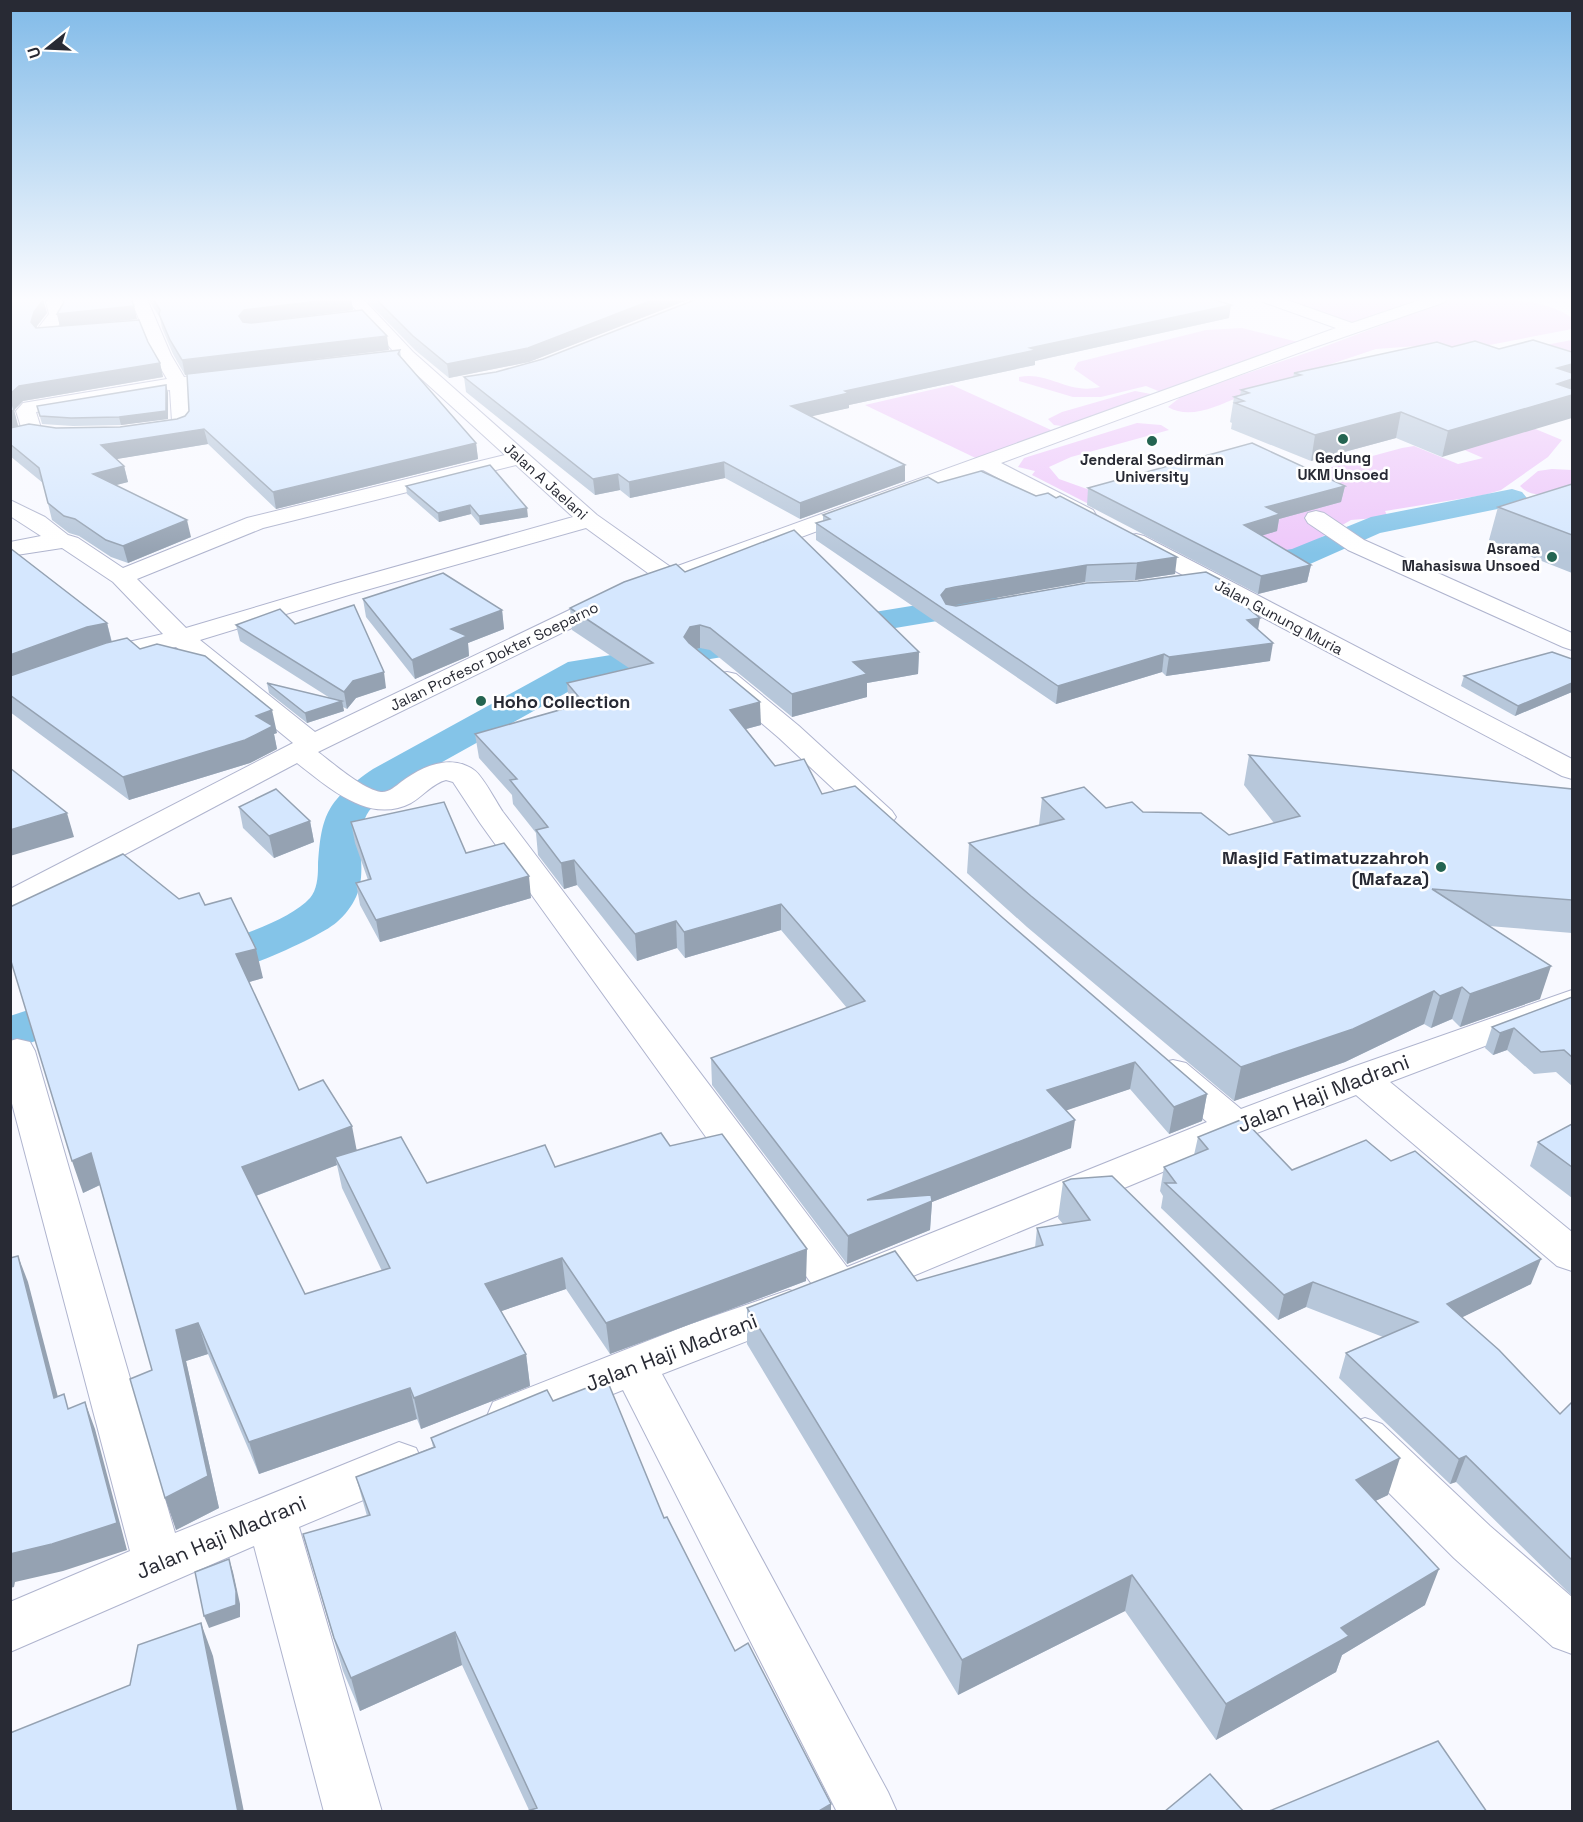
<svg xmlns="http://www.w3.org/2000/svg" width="1583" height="1822" font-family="'Space Grotesk',sans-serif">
<rect width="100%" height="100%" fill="#f8f9ff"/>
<!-- green -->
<g fill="#eec8fa">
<polygon points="1282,299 1428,299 1350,323"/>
<path d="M1452,299C1488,299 1542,296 1572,318V329L1484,346L1502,353L1572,340V374L1417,346L1376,349L1319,368L1514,420L1562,440L1548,457L1501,490L1484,495L1385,511L1388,517L1351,520L1306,546L1275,555L1210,566L1032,475L1035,471L1018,467L1024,458L1137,423L1161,425L1169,430L1071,457L1049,467L1059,479L1101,494L1238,512L1317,471L1402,448L1414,446L1458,464L1483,458L1421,431L1239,397C1217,406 1190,420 1168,407L1183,395L1318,349Z"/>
<path d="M1242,328L1306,344L1168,395L1146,386L1101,397H1073L1019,381V377C1049,371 1068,395 1100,387L1074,369L1078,362L1206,330Z"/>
<polygon points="952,385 1062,435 986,463 865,405"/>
<polygon points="1135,391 1151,394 1150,397 1070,427 1054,425 1048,419 1062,412"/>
<path d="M1552,469L1572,470V486C1554,491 1535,502 1520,486L1538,471Z"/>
</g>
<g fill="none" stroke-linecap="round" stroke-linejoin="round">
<!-- canal -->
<g fill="#84c4e8" fill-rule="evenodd">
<polygon points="1512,489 1522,492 1527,498 1522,504 1380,533 1310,564 1236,577 1225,574 1220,567 1225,560 1292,549 1371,517"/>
<path d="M985,594L997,597L1002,604L997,611L591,679L401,785C391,793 377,801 369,811C352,836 369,871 356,897C352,906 345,915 337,922C318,939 223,979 198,980C193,981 186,978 180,976L173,966L180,956C214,944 287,924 310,898C317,890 318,877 318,867C321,813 328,800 373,769L568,662Z"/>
<polygon points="89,990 106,994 113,1005 106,1016 10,1050 10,1016"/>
</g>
<defs>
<g id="minor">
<polygon points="48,299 88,299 86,302 63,306 65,314 56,330 90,328 93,332 90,336 46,341 40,340 37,336 39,327 49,314 46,302"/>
<path d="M131,299H147L171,355L184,377L231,371L238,373L240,377L238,381L189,387L192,424C183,436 152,439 139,435L136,431L139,427L172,421L170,390L36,412L41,428C33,440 24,440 10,443V431L21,427L16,411L23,403L167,379L153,355Z"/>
<path d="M346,299H363L413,352L597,515L672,568L1336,328L1263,302L1261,299H1284L1352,323L1423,299H1447L1445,302L1312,348L1001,463L1093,510L1096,515L1093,520L1085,522L1077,520L983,470L625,602L318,752C334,764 362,789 381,792C388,793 396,786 401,782C421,767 450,753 474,770C483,776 496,802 503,812L847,1267L1207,1122L1160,1081L1154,1072L1160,1063L1173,1060L1186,1063L1241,1109L1347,1069L1572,990V1013L1390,1082L1572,1232V1271L1557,1266L1356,1095L1249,1136L877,1291L862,1295L858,1294L854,1301L839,1306L824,1301L480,823L453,782L446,780C433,783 423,796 411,803C369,825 328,787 297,763L22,909L10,912V889L293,743L176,647L111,662L10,699V682L94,650L163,634L113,582L62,548L10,556V542L41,536L10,516V500L45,517L68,535L78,538L123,568L247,518L505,455L403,362L357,367L351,366L348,362L351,358L394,352ZM516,465L573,517L334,584L186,628L137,579L263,528ZM586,528L652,576L607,592L315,732L200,640L352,594Z"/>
<polygon points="1316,511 1324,513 1364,540 1572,633 1572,650 1563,647 1348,550 1308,523 1305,518 1308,513"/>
<polygon points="1136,534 1144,536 1572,759 1572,779 1562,776 1128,546 1125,541 1128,536"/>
<polygon points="727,672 736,674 799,726 892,811 896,817 892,823 881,826 870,823 779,738 718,686 714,680 718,674"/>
<polygon points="17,1039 30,1042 35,1051 175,1533 399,1442 416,1448 423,1463 416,1478 299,1527 382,1812 324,1812 254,1546 10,1652 10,1602 130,1551 10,1096 10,1041"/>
<polygon points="789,1290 804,1295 811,1307 804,1319 662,1374 888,1792 897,1812 837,1812 623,1390 510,1435 493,1430 487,1416 493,1402 688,1325"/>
<polygon points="1365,1418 1382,1424 1490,1526 1572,1597 1572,1654 1553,1647 1454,1558 1348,1452 1341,1438 1348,1424"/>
</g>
</defs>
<!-- minor casing -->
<use href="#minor" stroke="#afb4ce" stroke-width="2"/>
<!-- minor -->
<use href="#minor" fill="#fff" fill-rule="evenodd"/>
</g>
<!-- wall -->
<g fill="#b7c7da" fill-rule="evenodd">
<polygon points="10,299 43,299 47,313 37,326 37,328 60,326 57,314 137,319 104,323 148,342 160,363 163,377 23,401 14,410 18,426 16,427 56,428 120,427 177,419 185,416 189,411 187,374 185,375 173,354 162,328 160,318 148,299 351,299 353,310 250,323 389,350 199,373 400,350 401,357 476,443 478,459 276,509 208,444 116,459 124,466 128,482 116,485 191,537 128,563 111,557 79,536 69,533 52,520 43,483 10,456"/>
<polygon points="365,299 690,299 529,362 449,378 415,350"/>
<polygon points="1229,318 1035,361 1035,365 849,405 849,408 811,416 905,465 905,481 800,519 725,478 630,498 620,490 595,495 466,392 464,377 496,372 543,359"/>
<polygon points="1475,341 1442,457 1396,438 1311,461 1231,429 1232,423 1230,422 1234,397 1240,396 1241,390 1293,377 1294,373 1452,347"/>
<polygon points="166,385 168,393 168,419 121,425 73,426 42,424 37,406"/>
<polygon points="938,483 1175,574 1135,580 1085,582 952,605 956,606 1138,581 1229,584 1228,591 1258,630 1270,661 1166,676 1162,672 1056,704 816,540 816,523 823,521 823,515"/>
<polygon points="1572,484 1572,573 1489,540 1498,507"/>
<polygon points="406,486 528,517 480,525 471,514 439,522 407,494"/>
<polygon points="1345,486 1341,502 1279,519 1277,531 1261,536 1311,565 1307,582 1258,594 1087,505 1088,488"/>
<polygon points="685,572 919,652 918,674 867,683 867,697 792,717 710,650 700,648 696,649 761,725 746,729 775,766 822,794 1003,918 1207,1094 1202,1121 1169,1134 1130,1089 1066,1110 1071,1148 932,1202 930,1230 847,1264 712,1085 711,1058 847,1008 781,930 685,958 677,948 637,961 577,885 564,889 538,855 536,833 513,804 512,795 479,758 475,734 569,707 567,683 629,668 572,630 570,608"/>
<polygon points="363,599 502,610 504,629 468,643 469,656 415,679 366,617"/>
<polygon points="107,623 112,642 140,649 277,733 274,734 277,749 250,763 129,800 10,712 10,695"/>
<polygon points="295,624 386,688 356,698 347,709 343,707 344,711 307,723 269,693 267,683 330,698 240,641 236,625"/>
<polygon points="1572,659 1572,692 1515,716 1461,686 1464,676"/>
<polygon points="1249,755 1572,789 1572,933 1489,926 1540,999 1460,1027 1452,1019 1431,1028 1424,1024 1345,1062 1234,1101 1027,927 967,873 969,843 1039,825 1042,798 1106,808 1143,812 1229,835 1274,823 1244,785"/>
<polygon points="239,807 310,821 314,842 274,858 243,828"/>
<polygon points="351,822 466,853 531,898 380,942 360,905 356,883 368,880 355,843"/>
<path d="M179,899L205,905L263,978L249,982L299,1090L357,1150L427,1183L555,1167L670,1146L806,1281L610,1354L566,1289L501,1311L526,1354L530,1386L421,1429L417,1419L259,1474L208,1354L186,1361L219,1508L176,1530L152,1370L100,1185L83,1193ZM337,1165L342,1188L382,1271L305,1294L256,1196Z"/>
<polygon points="1572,997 1572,1086 1556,1072 1534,1074 1507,1050 1493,1055 1485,1048 1492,1027"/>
<polygon points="1572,1124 1572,1198 1530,1166 1538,1142"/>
<polygon points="1198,1137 1292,1170 1531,1284 1462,1317 1560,1414 1572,1402 1572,1596 1456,1482 1450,1484 1339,1378 1346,1353 1383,1337 1306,1307 1278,1320 1161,1208 1163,1196 1160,1191 1164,1167 1194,1155"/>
<polygon points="1063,1182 1388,1495 1375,1501 1425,1605 1342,1655 1336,1672 1216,1740 1125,1611 958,1695 747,1344 747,1308 917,1281 1035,1248 1037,1228 1063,1224 1058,1218"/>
<polygon points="553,1401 664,1518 735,1651 831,1804 529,1810 462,1665 360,1711 343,1671 303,1534 367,1516 356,1477 433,1447 431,1438"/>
</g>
<!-- shaded-wall -->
<g fill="#95a2b2">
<polygon points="335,299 351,299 353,310 247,324 242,330 239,316 244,310"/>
<polygon points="655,299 690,299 529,362 449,378 447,364"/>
<polygon points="43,300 47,313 37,326 35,336 31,322 34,312"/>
<polygon points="1231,305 1229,318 1035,361 1035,365 849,405 849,408 791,421 791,406 845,391 1030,348"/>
<polygon points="134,306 137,319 60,327 57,314"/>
<polygon points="387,336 389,350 185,375 182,360"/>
<polygon points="160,363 163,377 23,401 14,410 18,426 10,429 10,394 19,386"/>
<polygon points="1572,364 1572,418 1442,457 1448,431 1557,368"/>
<polygon points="166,385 168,393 168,419 121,425 119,417"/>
<polygon points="1401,412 1396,438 1311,461 1315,435"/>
<polygon points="204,429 208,444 105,461 101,445"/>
<polygon points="476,443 478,459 276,509 273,492"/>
<polygon points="724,462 725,478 630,498 629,482"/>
<polygon points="905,465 905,481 800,519 800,503"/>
<polygon points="124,466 128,482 97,490 93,474"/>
<polygon points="618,474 620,490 595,495 593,479"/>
<polygon points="1345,486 1341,502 1279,519 1277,531 1241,542 1244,525 1266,507"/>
<polygon points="470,505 471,514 439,522 438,513"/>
<polygon points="527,508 528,517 480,525 479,516"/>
<polygon points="187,520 191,537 128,563 123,546"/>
<polygon points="1177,557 1175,574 1135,580 1137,563"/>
<polygon points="1087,565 1085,582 945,607 941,595 946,589"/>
<polygon points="1311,565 1307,582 1258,594 1261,576"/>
<polygon points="1229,584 1226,601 1221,586"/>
<polygon points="502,610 504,629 468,643 469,656 415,679 412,660 451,629"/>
<polygon points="1260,618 1257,636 1247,620"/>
<polygon points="107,623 112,644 10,679 10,655 87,627"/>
<polygon points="700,625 700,648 691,650 684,637 690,627"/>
<polygon points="1273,643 1270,661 1166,676 1169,657"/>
<polygon points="919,652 918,674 867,683 867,697 792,717 792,694 853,662"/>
<polygon points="1164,654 1162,672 1056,704 1058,686"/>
<polygon points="384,672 386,688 356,698 347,709 344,692 353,681"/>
<polygon points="1572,683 1572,692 1515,716 1518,706"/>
<polygon points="342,701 344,711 307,723 305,713"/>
<polygon points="760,702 761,725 731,733 730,710"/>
<polygon points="272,710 277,733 274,734 277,749 250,763 129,800 123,777 256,716"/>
<polygon points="67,813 74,837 10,856 10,830"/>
<polygon points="310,821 314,842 274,858 269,836"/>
<polygon points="574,860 577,885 564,889 561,863"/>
<polygon points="529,876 531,898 380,942 376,920"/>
<polygon points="781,904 781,930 685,958 684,932"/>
<polygon points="676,921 677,948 637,961 635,934"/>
<polygon points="256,949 263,978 243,984 236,954"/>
<polygon points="1551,966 1540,999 1460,1027 1470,994"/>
<polygon points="1462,987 1452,1019 1431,1028 1440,996"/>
<polygon points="1434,991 1424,1024 1345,1062 1234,1101 1241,1067"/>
<polygon points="1514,1028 1507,1050 1493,1055 1500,1033"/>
<polygon points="1135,1062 1130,1089 1044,1118 1047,1090"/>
<polygon points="1207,1094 1202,1121 1169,1134 1174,1107"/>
<polygon points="1075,1120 1071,1148 932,1202 930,1230 847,1264 848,1236 867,1200"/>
<polygon points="352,1126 358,1157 335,1157 337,1165 250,1198 242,1167"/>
<polygon points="91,1153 102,1184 83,1193 72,1161"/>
<polygon points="807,1249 806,1281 610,1354 606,1323"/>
<polygon points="18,1256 28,1282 65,1424 54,1398"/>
<polygon points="562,1258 566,1289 490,1315 485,1284"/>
<polygon points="1541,1259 1531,1284 1438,1329 1447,1304"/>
<polygon points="1313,1282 1306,1307 1278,1320 1284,1295"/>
<polygon points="198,1323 208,1354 186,1361 219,1508 176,1530 165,1498 176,1330"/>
<polygon points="526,1354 530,1386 421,1429 414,1398"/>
<polygon points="410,1388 417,1419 259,1474 249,1442"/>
<polygon points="85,1402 95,1429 127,1550 63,1571 15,1582 14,1587 10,1588 10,1554"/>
<polygon points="1466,1456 1456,1482 1450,1484 1459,1459"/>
<polygon points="1400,1458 1388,1495 1344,1516 1356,1480"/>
<polygon points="229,1559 233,1572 240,1604 240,1617 209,1628 204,1616"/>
<polygon points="1439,1569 1425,1605 1342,1655 1336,1672 1216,1740 1226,1704 1341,1628"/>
<polygon points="1132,1575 1125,1611 958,1695 962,1660"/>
<polygon points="201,1623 213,1656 244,1812 238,1812"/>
<polygon points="455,1632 462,1665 360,1711 351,1678"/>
<polygon points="831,1804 831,1812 819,1812 819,1811"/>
</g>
<!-- building -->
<g fill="#d5e7fe" stroke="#95a2b2" stroke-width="1.5">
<polygon points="10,299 43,299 43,300 34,312 31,322 36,328 139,320 148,342 160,363 19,386 10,394"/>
<polygon points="63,299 131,299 134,306 57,314 64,302"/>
<polygon points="153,299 335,299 244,310 239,316 243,322 251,323 362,310 387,336 182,360 170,340 159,314 160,310"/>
<polygon points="376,299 655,299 528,348 447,364 413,336"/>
<polygon points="697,299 1213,299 1231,305 1030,348 1036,350 845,391 849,393 791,406 905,465 800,503 724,462 629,482 618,474 593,479 464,377 496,372 543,359"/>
<polygon points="1533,340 1572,352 1572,364 1557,368 1572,373 1572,379 1557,384 1572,389 1572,395 1448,431 1401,412 1315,435 1235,403 1244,401 1234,397 1249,393 1241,390 1301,375 1294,373 1437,342 1452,347 1475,341 1499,349"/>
<polygon points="400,350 398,354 476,443 273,492 204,429 101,445 124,466 93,474 187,520 123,546 106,540 75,519 64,516 48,503 39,468 10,444 10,428 29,424 56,428 120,427 177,419 185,416 189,411 187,374"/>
<polygon points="166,385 166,411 119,417 71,418 40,416 37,406"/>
<polygon points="10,396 14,410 10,412"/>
<polygon points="1252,443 1345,486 1266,507 1280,514 1244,525 1311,565 1261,576 1088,488"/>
<polygon points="490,465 527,508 479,516 470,505 438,513 406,486"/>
<polygon points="981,471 1036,496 1048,493 1056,498 1060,496 1177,557 1137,563 1087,565 955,587 946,589 941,595 946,604 956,606 1087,583 1138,581 1206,572 1229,584 1221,586 1260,618 1247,620 1273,643 1169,657 1164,654 1058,686 816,523 830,519 823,515 928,477 938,483"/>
<polygon points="1572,484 1572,535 1498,507"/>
<polygon points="794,530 919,652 853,662 867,674 792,694 710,628 700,625 690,627 684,637 689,643 760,702 730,710 775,766 804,759 822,794 855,786 1003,918 1207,1094 1174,1107 1135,1062 1047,1090 1075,1120 867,1200 931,1195 932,1201 848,1236 711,1058 865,1001 781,904 684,932 676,921 635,934 574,860 561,863 536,830 548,827 510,780 517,779 475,734 584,703 567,683 653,663 570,608 624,582 676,564 685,572"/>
<polygon points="10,548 107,623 87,627 10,655"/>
<polygon points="443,573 502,610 451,629 467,636 412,660 363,599"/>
<polygon points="354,605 384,672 353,681 344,692 236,625 280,609 295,624"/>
<polygon points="127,638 140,649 157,644 205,656 272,710 256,716 273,726 245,740 123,777 10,695 10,676 106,643"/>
<polygon points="1552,652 1572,659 1572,683 1518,706 1464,676"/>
<polygon points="267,683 342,701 305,713"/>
<polygon points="1249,755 1572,789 1572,900 1432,889 1551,966 1470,994 1462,987 1440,996 1434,991 1353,1029 1241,1067 1031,896 969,843 1064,819 1042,798 1084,787 1106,808 1132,802 1143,812 1201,813 1229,835 1300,816"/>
<polygon points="10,768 67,813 10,830"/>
<polygon points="276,789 310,821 269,836 239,807"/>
<polygon points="444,802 466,853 504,843 529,876 376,920 356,883 371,879 351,822"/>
<polygon points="123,854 179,899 199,893 205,905 231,898 256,949 236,954 299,1090 323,1080 352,1126 242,1167 305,1294 390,1268 335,1157 401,1137 427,1183 545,1145 555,1167 661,1133 670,1146 722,1134 807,1249 606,1323 562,1258 485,1284 526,1354 414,1398 410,1388 249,1442 198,1323 176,1330 208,1476 165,1498 130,1379 152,1370 91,1153 72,1161 10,958 10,907"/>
<polygon points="1572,997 1572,1057 1564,1050 1541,1052 1514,1028 1500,1033 1492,1027"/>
<polygon points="1243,1119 1292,1170 1366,1140 1391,1161 1415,1151 1541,1259 1447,1304 1499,1350 1560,1414 1572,1402 1572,1560 1466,1456 1459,1459 1346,1353 1418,1322 1313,1282 1284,1295 1165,1183 1176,1183 1164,1167 1208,1149 1198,1137"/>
<polygon points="1572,1124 1572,1167 1538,1142"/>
<polygon points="1112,1176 1400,1458 1356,1480 1439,1569 1341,1628 1349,1636 1226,1704 1132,1575 962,1660 747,1308 895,1251 917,1281 1043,1245 1037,1228 1090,1220 1063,1182 1071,1179"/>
<polygon points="18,1256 54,1398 64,1394 68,1409 85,1402 117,1523 52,1544 10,1554 10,1258"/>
<polygon points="607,1380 664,1518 667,1517 735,1651 748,1643 831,1804 819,1811 820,1812 524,1812 537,1808 455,1632 351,1678 334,1638 303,1534 370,1515 356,1477 435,1447 431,1438 547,1390 553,1401"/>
<polygon points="229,1559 236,1591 236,1605 204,1616 195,1572"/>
<polygon points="201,1623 238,1812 10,1812 10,1733 130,1685 138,1645"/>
<polygon points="1438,1741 1487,1812 1267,1812"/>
<polygon points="1210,1774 1244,1812 1164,1812"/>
</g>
<!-- sky -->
<linearGradient id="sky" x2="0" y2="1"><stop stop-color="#80bae8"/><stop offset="0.54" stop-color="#fcfcff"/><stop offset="1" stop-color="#fcfcff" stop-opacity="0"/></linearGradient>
<rect width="1583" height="554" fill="url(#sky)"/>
<!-- markers -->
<g fill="#246451" stroke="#fff" stroke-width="2">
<circle cx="1343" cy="439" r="6"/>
<circle cx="1152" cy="441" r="6"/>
<circle cx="1552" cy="557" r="6"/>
<circle cx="481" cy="701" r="6"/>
<circle cx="1441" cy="867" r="6"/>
</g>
<g text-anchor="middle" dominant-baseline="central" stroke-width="5" stroke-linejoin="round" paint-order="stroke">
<!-- far-poi labels -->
<g font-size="15" font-weight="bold" fill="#282a34" stroke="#fff">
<text x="1343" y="457">Gedung<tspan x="1343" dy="17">UKM Unsoed</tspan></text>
<text x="1152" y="459">Jenderal Soedirman<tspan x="1152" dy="17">University</tspan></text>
<text x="1540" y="548" text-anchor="end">Asrama<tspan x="1540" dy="17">Mahasiswa Unsoed</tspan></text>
</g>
<!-- far-street labels -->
<g font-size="15" fill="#282a34" stroke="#fff">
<text transform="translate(546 481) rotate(42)">Jalan A Jaelani</text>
<text transform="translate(1279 617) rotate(28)">Jalan Gunung Muria</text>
<text transform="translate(494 656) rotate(-26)">Jalan Profesor Dokter Soeparno</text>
</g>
<!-- poi labels -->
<g font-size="18" font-weight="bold" fill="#282a34" stroke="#fff" text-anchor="start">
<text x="493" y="701">Hoho Collection</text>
<text x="1429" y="857" text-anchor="end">Masjid Fatimatuzzahroh<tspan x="1429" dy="21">(Mafaza)</tspan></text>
</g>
<!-- near-street labels -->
<g font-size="21" fill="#282a34" stroke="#fff">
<text transform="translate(1323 1093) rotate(-21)">Jalan Haji Madrani</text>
<text transform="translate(671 1352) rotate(-21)">Jalan Haji Madrani</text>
<text transform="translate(221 1537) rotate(-23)">Jalan Haji Madrani</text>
</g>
</g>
<!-- border -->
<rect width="1583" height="1822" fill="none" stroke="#282a34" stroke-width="24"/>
<!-- north arrow -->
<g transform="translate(48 48) rotate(252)" stroke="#ffffff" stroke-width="4.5" paint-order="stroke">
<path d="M0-4.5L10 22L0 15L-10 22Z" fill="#282a34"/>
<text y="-9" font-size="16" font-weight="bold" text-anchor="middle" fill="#282a34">U</text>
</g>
</svg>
